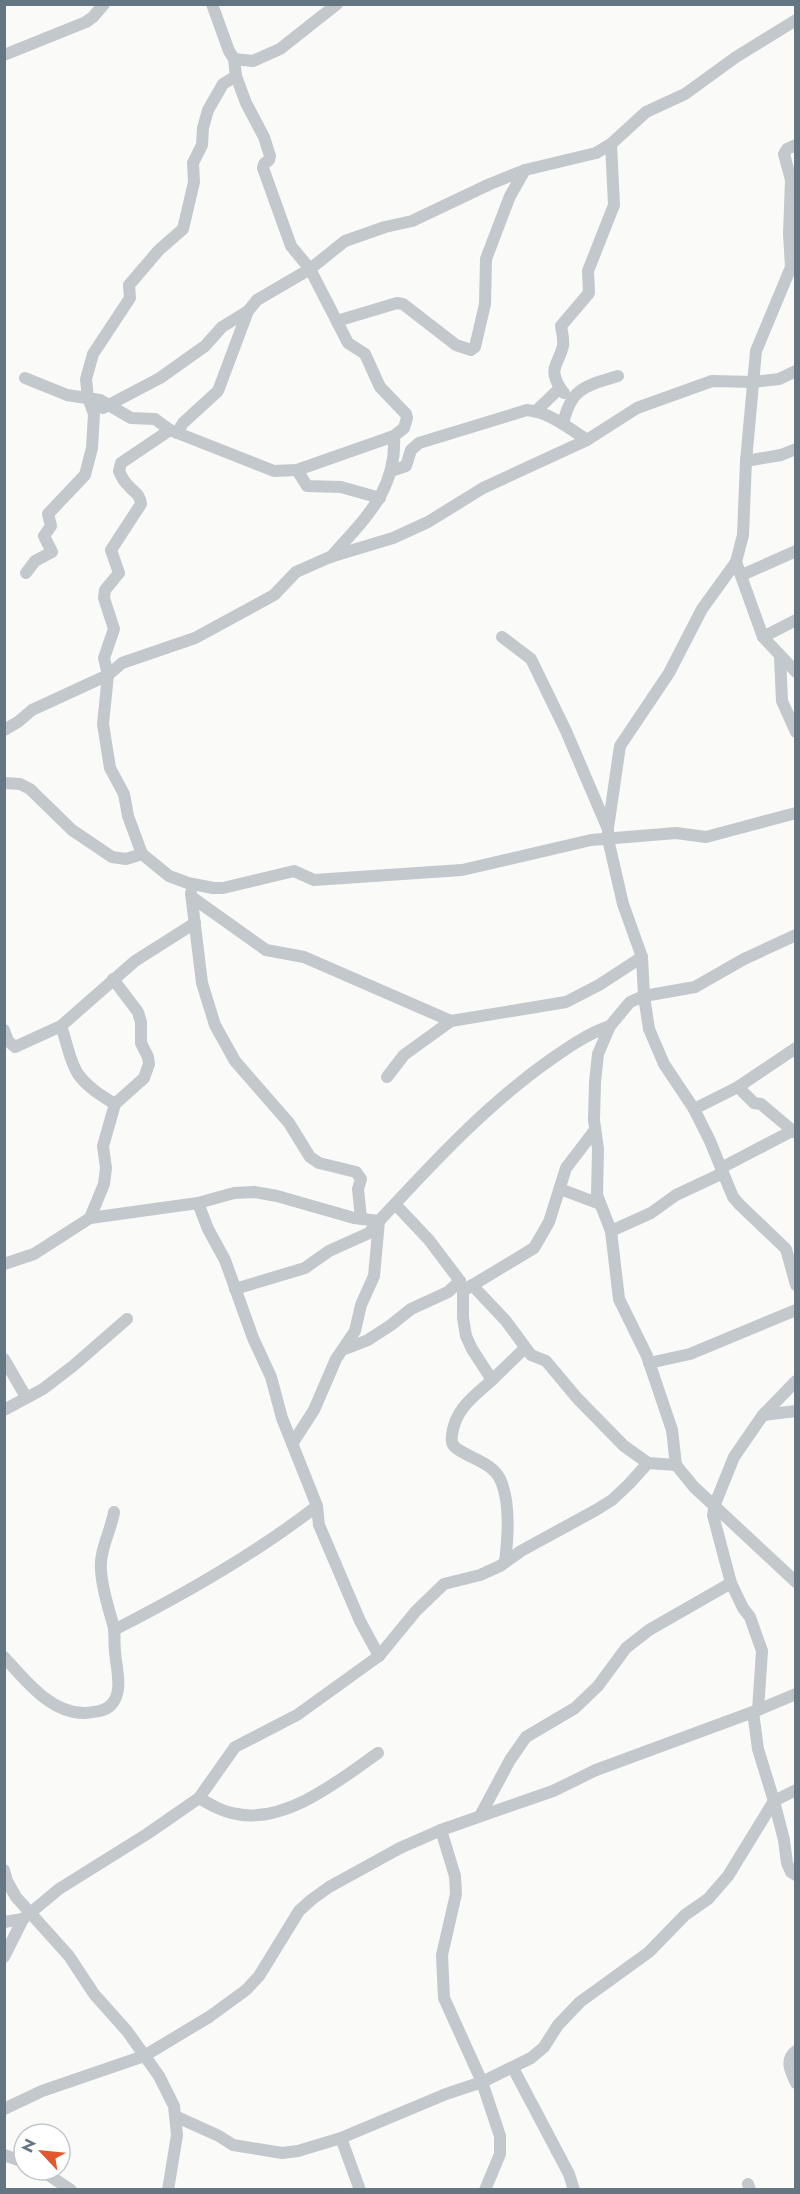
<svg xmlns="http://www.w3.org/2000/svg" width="800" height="2194" font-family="Jost,sans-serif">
<rect width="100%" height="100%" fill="#fafaf8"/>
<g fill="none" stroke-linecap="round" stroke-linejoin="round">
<!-- minor -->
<g stroke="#c3c8cc" stroke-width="12">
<path d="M212,4L229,51L234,59L236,76L246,103L264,137L270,156L269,160L264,164L263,168L291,246L310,269L348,343L365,354L380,387L406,414L407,418L404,428L394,436C397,491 364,519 331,557"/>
<polyline points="4,55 86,22 93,17 104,4"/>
<polyline points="234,59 253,61 280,49 337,4"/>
<polyline points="796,145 787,149 784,154 791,180 789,234 791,267 756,351 746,461 743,535 736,562 702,609 669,673 620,746 608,828 608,839 623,904 642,957 644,996 649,1029 664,1064 694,1109 710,1141 733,1197 740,1205 786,1249 796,1285"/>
<polyline points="337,321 397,303 403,304 456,345 471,350 475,347 485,304 486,259 510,196 525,170"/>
<polyline points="25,378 67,395 100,400 131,418 155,419 170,430 274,471 297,470 307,486 341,487 380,498"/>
<path d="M560,388C548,367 558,366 563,346C564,340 562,332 561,326L589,293L588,271L614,205L611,144"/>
<polyline points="103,408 160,378 205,346 222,327 248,311"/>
<polyline points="536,411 560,388 564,393"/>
<path d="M563,424C571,388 585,386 618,376"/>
<path d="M170,430L121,463L119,471C121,475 123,481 127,484C133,492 140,493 141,504L111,550L119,573L105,590L104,598L114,629L104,658L108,675L103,724L110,768L124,794L128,816L142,854L169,876L188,883L213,888H223L294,871L314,880L462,870L591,840L676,833L706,837L796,813"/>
<polyline points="177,433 183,423 218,391 248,311 257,300 310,269 345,241 385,227 412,221 490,184 525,170 596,153 611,144 646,112 685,94 736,57 796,20"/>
<polyline points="746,461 781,455 796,449"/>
<polyline points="297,470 394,436"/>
<path d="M391,471L406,466L411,450L419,443L527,410C549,412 569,428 587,440"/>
<polyline points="736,562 763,637 796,672"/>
<polyline points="26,573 35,561 52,552 44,536 51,526 48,514 85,475 92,448 94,414 88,398 86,379 93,354 130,298 129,285 159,250 183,229 194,182 193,163 202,145 203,128 208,110 223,84 236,76"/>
<polyline points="742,575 796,551"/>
<polyline points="502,637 531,659 566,731 607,827"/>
<polyline points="763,637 796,620"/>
<polyline points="780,657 782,701 796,732"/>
<polyline points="4,730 18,722 32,710 108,675 122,663 195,638 274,595 296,572 330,557 393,538 428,522 483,488 587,440 637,408 712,381 753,382 779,379 796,371"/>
<polyline points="4,783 20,784 30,789 72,830 112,857 126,859 142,854"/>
<polyline points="191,893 202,983 215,1025 235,1061 289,1123 310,1157 319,1163 356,1172 361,1179 358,1189 361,1218"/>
<polyline points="193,898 266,950 304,957 451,1021 566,1002 599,985 642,957"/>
<polyline points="796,935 744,959 695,987 644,996 630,1002 610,1026 598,1054 595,1082 594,1120 598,1149 597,1195 611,1231 619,1299 647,1356 672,1430 676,1465 694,1487 796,1582"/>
<path d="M61,1026C67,1042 69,1060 78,1074C87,1087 102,1096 115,1104"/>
<polyline points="4,1030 8,1041 15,1047 61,1026 135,961 195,923"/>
<polyline points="387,1077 404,1055 451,1021"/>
<polyline points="738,1087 754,1103 761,1104 793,1131"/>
<polyline points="694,1109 738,1087 796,1048"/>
<polyline points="721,1168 790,1132 796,1132"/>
<polyline points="560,1189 600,1204"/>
<polyline points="198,1203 208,1229 225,1260 253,1338 271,1377 282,1418 317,1506 319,1525 360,1621 379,1656"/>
<path d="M395,1204L429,1240L460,1281L463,1291V1318L466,1336L472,1349L492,1380C474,1396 455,1409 452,1435C451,1442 452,1446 459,1450C472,1459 492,1463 500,1479C511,1502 508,1538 505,1562"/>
<polyline points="90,1218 104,1184 106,1168 103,1146 115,1104 144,1078 149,1064 148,1057 141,1043 141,1022 138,1012 113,979"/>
<polyline points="611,1231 651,1213 676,1195 723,1173"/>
<path d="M4,1264L34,1254L90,1218L198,1203L234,1193L254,1192L277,1196L354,1218L379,1221C432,1164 486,1105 550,1060C570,1046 587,1034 610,1026"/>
<polyline points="472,1285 506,1321 531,1355 546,1361 577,1398 624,1446 648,1463"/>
<polyline points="235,1289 305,1268 329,1251 369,1233 379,1221"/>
<polyline points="466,1289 534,1248 549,1222 566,1168 595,1130"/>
<polyline points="345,1349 368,1340 391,1325 411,1309 448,1292 460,1281"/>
<polyline points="4,1359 26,1397"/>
<polyline points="649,1363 690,1354 796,1310"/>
<polyline points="492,1380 525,1348"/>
<polyline points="4,1410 43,1389 73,1366 127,1319"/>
<polyline points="763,1415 796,1411"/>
<polyline points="292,1444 314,1410 336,1359 355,1331 361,1305 374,1276 379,1221"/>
<path d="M114,1630C185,1594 254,1555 317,1506"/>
<path d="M4,1657C25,1680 51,1714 85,1713C94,1712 104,1712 111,1705C124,1692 116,1668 115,1651C114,1644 115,1636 114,1628C109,1609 102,1590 101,1570C99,1551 111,1531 114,1512"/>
<polyline points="758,1710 762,1651 750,1617 743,1608 731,1583 713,1515 715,1504 734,1457 763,1415 796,1381"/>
<polyline points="796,1790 774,1801 784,1840 787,1863 791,1872 796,1875"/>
<path d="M199,1798C211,1805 223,1812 237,1814C286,1824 341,1779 378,1753"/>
<polyline points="480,1816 510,1760 526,1737 575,1708 598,1686 626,1648 649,1630 731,1583"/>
<polyline points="4,1870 7,1881 16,1897 69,1956 94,1994 127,2031 159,2076 174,2106 177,2135 168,2190"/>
<polyline points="4,1922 23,1919 59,1889 147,1834 199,1798 235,1747 297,1715 379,1656 416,1611 444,1584 480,1575 500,1566 521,1551 596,1510 612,1500 629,1484 648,1463 676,1465"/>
<polyline points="4,1957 23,1919"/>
<path d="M796,2051C784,2060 791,2072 796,2083"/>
<polyline points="513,2068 569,2174 574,2190"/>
<polyline points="4,2109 42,2091 144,2056 209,2017 246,1990 259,1976 299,1911 311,1900 329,1887 400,1848 441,1830 553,1791 596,1770 753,1712 796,1694"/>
<polyline points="177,2117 219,2136 233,2145 282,2153 298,2151 341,2138"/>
<polyline points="4,2155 24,2162"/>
<polyline points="41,2170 71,2190"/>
<polyline points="748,2184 750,2190"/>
<polyline points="360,2190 341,2138 446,2094 482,2082 444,1998 442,1955 456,1894 455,1876 441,1830"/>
<polyline points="485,2190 500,2154 500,2136 482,2082 531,2058 544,2047 558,2025 580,2002 649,1952 685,1915 708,1899 728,1876 774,1801 758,1749 753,1712"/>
</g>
</g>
<!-- border -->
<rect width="800" height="2194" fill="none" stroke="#657683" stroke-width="12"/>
<!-- north arrow -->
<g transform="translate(42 2152) rotate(296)"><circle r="28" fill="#ffffff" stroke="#c1c8cd" stroke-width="1.5"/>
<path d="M0-4.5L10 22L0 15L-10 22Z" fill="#e4572e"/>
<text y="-9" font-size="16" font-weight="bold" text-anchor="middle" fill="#657683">N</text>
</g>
</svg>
